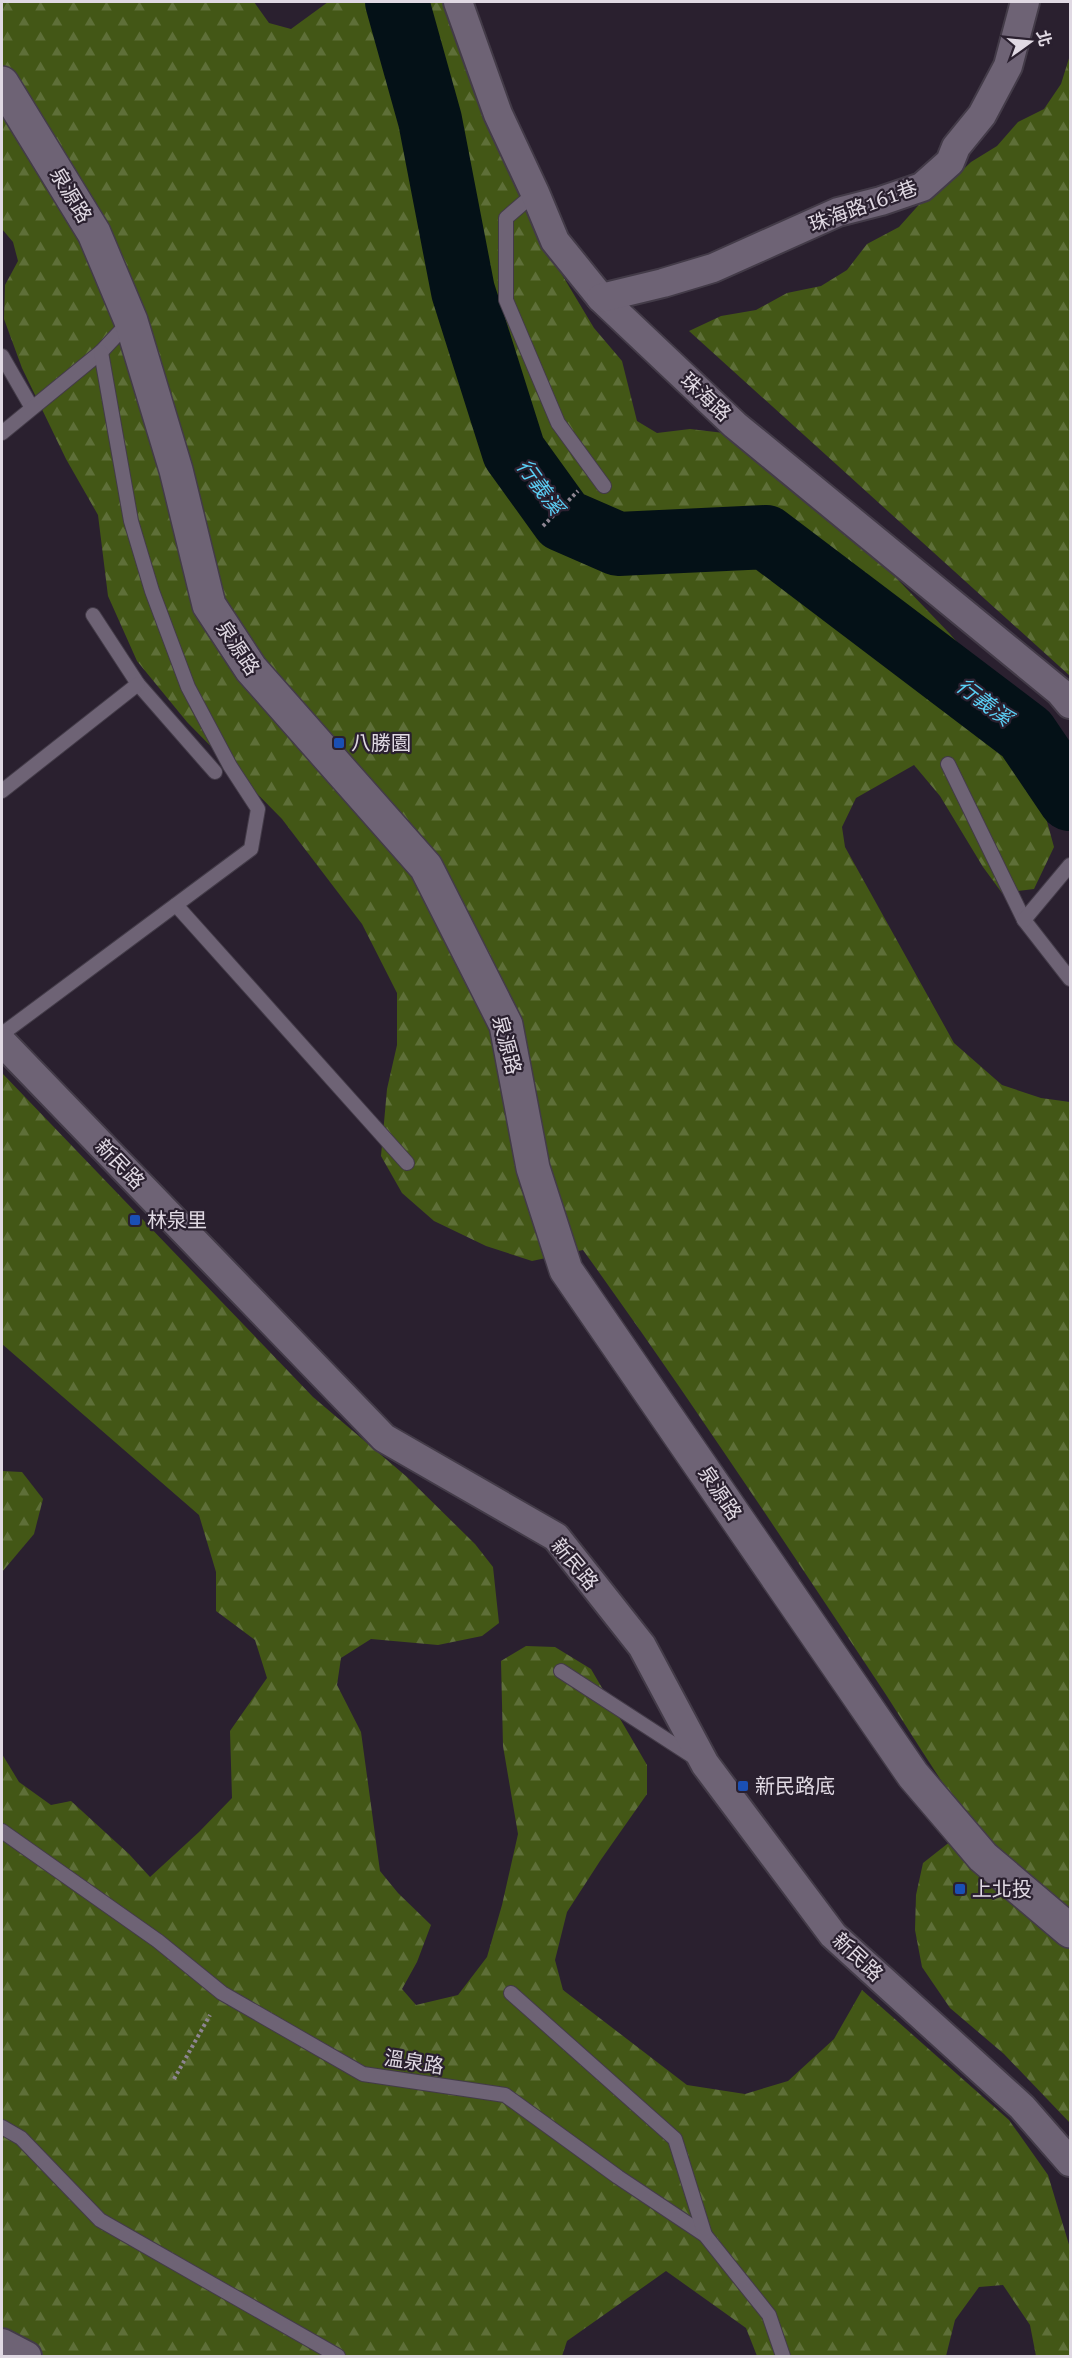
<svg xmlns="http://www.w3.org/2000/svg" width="1072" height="2358" font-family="'Roboto Serif','Noto Sans TC',serif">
<defs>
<pattern id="forest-firs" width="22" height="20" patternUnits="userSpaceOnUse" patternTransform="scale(1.5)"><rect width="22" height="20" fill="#435716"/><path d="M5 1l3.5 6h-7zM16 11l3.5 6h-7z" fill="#5e6f38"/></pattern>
</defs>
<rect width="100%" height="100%" fill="#2a202f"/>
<!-- forest -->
<g fill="url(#forest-firs)">
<path d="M2,2H254L269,23L291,29L328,2H450L546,248L594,328L622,361L637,421L657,433L690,429L724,433L858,538L950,634L981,670L1020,760L1040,796L1054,847L1034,889L1002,893L983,867L940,796L914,765L856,798L842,827L845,847L954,1043L1002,1085L1041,1098L1070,1102V2123L1004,2054L950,2008L922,1967L915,1930L916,1895L923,1863L956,1837L964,1814C930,1766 900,1715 867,1666C774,1526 681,1386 583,1250L532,1261L486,1246L434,1221L402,1193L381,1156L387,1089L397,1045V993L362,924L282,819L187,722L137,661L108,596L98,515L66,459L22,368L4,319L5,285L18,261L13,242L2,229Z"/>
<polygon points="1070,55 1070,676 689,331 721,316 756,310 787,293 821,286 847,270 867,244 899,227 924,199 948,184 971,162 997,146 1018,122 1044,109 1061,84"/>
<polygon points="2,1073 313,1397 407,1477 475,1544 493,1567 499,1623 482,1636 438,1645 371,1639 341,1658 337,1685 361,1732 380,1871 398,1893 431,1925 417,1962 402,1989 416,2005 458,1995 487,1957 502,1905 518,1834 503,1746 501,1661 526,1646 555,1647 591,1669 647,1765 647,1794 600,1861 567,1912 555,1960 563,1990 687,2085 745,2094 788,2081 834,2039 862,1990 1009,2120 1048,2175 1070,2248 1070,2356 1036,2356 1030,2325 1003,2285 979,2287 955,2320 946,2356 757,2356 746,2328 666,2271 567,2341 562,2356 2,2356 2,1754 19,1782 51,1805 71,1801 129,1854 150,1877 199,1832 232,1798 230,1731 267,1678 255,1640 216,1611 216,1572 199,1515 2,1344"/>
<polygon points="2,1471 22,1472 43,1499 34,1534 2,1572"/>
</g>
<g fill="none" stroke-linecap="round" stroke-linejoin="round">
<!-- river -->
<polyline stroke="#041117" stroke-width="64" points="397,2 430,120 463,291 514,452 563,520 618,544 766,537 1026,734 1070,799"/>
<defs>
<g id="lane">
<polyline points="535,193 506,218 506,300 558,423 604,486"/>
<polyline points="2,356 32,408"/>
<polyline points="2,433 101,352 129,322"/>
<polyline points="93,615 138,684 215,772"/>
<polyline points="948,764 1024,920 1070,979"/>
<polyline points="2,791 138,684"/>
<polyline points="176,905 407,1163"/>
<polyline points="1024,920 1070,865"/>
<polyline points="2,1034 251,849 258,809 230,766 188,687 152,591 131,521 101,352"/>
<polyline points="561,1671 695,1758"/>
<polyline points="2,1831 158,1941 222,1993 363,2074 505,2095 618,2177 705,2235 769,2315 783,2356"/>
<polyline points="511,1993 675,2139 705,2235"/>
<polyline points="2,2127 21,2138 100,2220 338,2356"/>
</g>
<g id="street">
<polyline points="458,2 498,114 535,193 555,241 601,298 735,425 1060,692 1070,704"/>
<polyline points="601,298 663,283 713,268 838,212 881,201 922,187 950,162 956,147 982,115 1008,66 1025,2"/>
<polyline points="2,1042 384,1438 556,1537 642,1646 705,1764 833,1935 1022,2107 1070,2162"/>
<polyline points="2,2343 27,2356"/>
</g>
<polyline id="secondary" points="2,83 94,233 131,321 176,470 209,605 251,669 426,867 506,1025 533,1168 566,1270 913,1775 983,1857 1070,1931"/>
</defs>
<!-- lane casing -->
<use href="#lane" stroke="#433b48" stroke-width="16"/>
<!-- street casing -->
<use href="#street" stroke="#433b48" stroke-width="32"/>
<!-- secondary casing -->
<use href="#secondary" stroke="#433b48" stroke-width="36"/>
<!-- path -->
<g stroke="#8d8591" stroke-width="4" stroke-dasharray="3 3" stroke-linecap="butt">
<polyline points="543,526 578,491"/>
<polyline points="174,2079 210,2015"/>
</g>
<!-- lane -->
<use href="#lane" stroke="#6e6375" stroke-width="14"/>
<!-- street -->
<use href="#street" stroke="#6e6375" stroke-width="28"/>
<!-- secondary -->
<use href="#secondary" stroke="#6e6375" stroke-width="33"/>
</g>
<!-- markers -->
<g fill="#1a4fb4" stroke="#2a202f" stroke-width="2">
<rect x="333" y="737" width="12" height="12" rx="3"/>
<rect x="129" y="1214" width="12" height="12" rx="3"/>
<rect x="737" y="1780" width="12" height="12" rx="3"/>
<rect x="954" y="1883" width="12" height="12" rx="3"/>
</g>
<g text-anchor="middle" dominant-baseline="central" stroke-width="4.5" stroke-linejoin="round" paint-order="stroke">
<!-- street labels -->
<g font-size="20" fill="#e0d9e3" stroke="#2a202f">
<text transform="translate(71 195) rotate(59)">泉源路</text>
<text transform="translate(863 206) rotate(-20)">珠海路161巷</text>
<text transform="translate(706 397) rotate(43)">珠海路</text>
<text transform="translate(238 648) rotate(56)">泉源路</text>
<text transform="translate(507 1045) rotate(75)">泉源路</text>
<text transform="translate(120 1164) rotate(46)">新民路</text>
<text transform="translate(720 1493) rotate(56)">泉源路</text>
<text transform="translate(575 1564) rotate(50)">新民路</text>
<text transform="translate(858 1957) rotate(43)">新民路</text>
<text transform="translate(414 2062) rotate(9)">溫泉路</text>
</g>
<!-- poi labels -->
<g font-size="20" fill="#e0d9e3" stroke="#2a202f" text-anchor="start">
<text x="351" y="743">八勝園</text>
<text x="147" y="1220">林泉里</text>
<text x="755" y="1786">新民路底</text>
<text x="972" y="1889">上北投</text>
</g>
<!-- water labels -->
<g font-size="21" font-style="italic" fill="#5acff5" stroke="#2a202f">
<text transform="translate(540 487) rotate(54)">行義溪</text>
<text transform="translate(984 702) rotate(37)">行義溪</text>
</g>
</g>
<!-- border -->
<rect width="1072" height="2358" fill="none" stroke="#e0d9e3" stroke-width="6"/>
<!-- north arrow -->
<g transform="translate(1030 42) rotate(75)" stroke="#2a202f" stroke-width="4.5" paint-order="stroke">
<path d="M0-4.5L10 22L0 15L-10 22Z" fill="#e0d9e3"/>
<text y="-9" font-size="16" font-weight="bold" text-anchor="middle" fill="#e0d9e3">北</text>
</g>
</svg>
